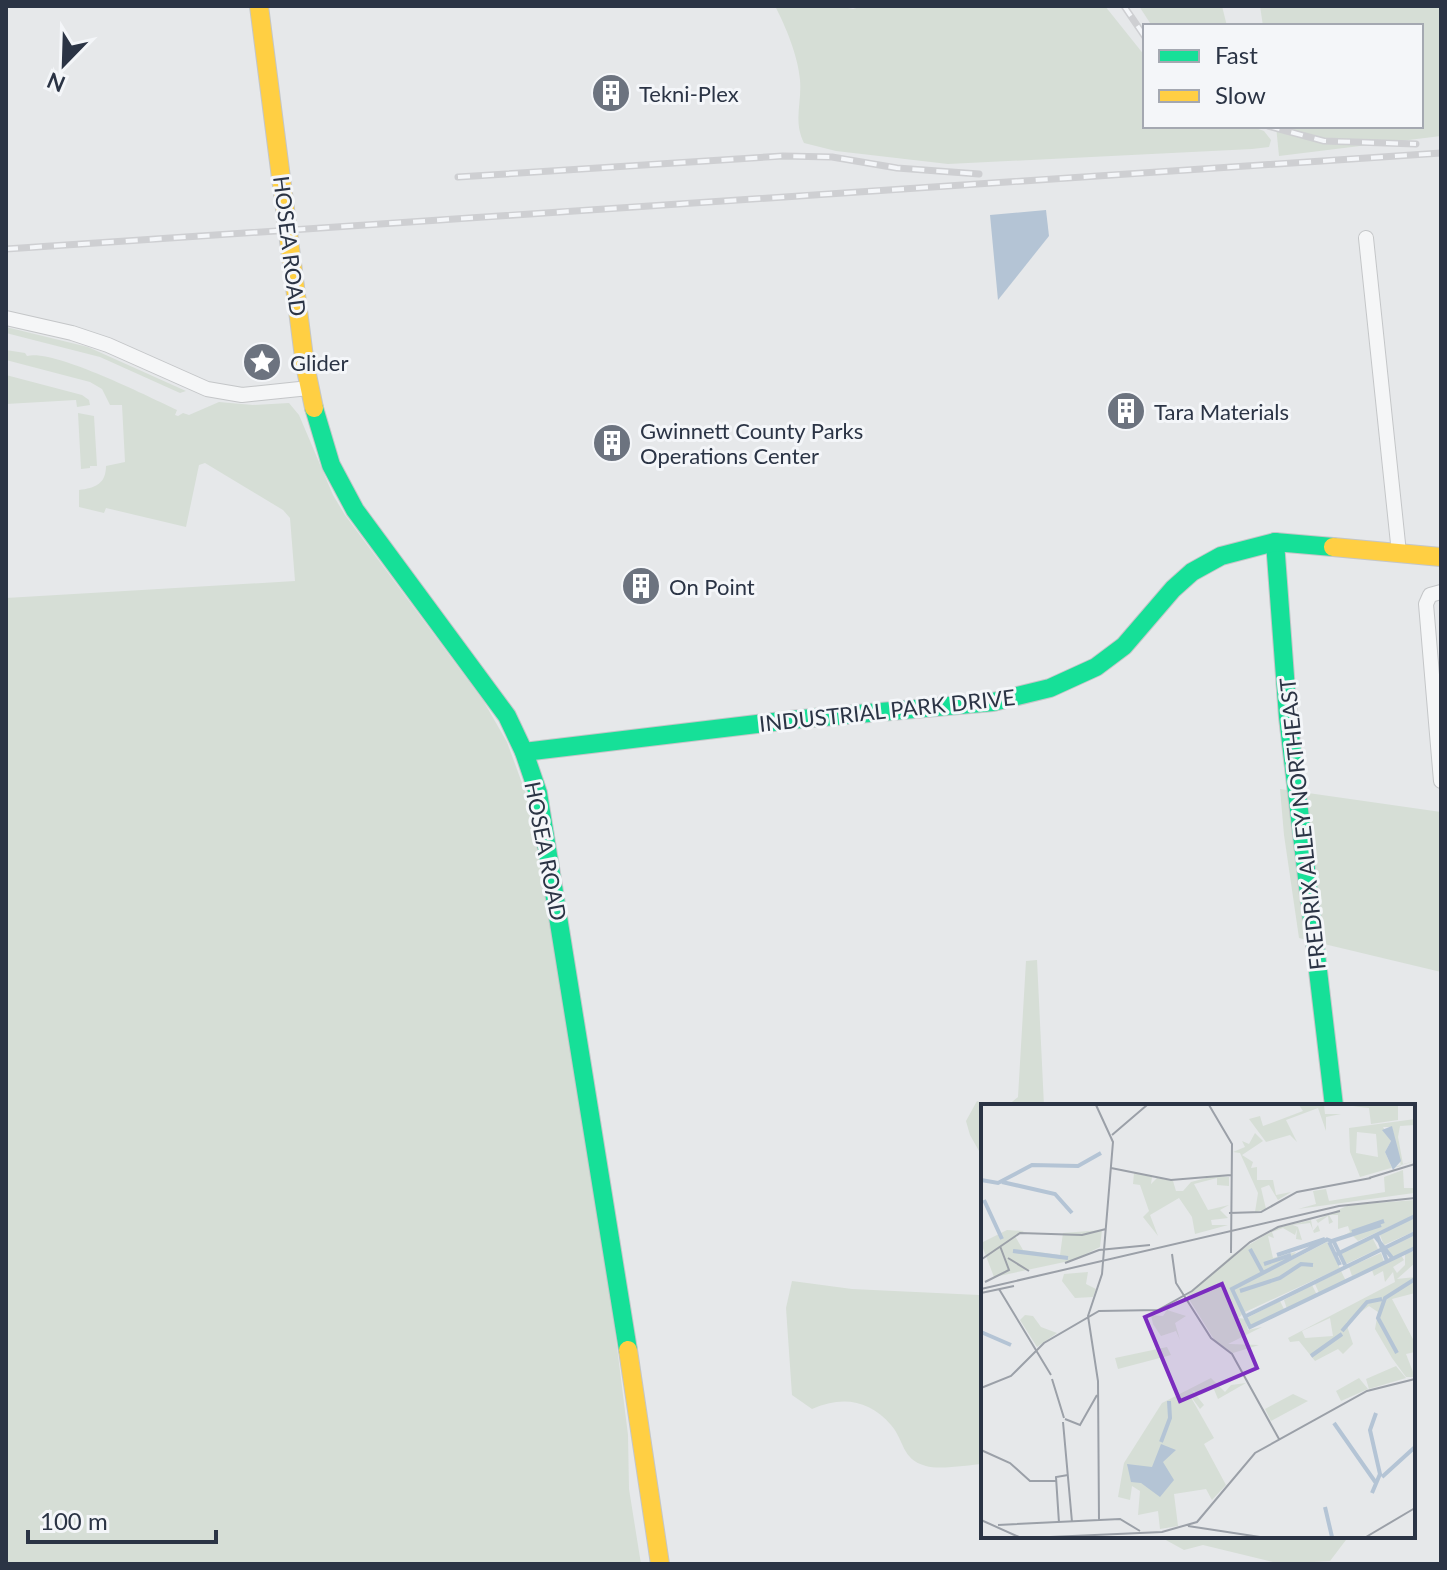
<svg xmlns="http://www.w3.org/2000/svg" width="1447" height="1570" font-family="Lato,sans-serif">
<rect width="100%" height="100%" fill="#e6e8ea"/>
<!-- green -->
<g fill="#d6ded6">
<path d="M775,6H838L853,9L863,6H1105L1145,56V126H1250L1264,131L1271,140L1269,147L1252,149L948,164L836,151L804,143C793,121 802,103 800,80C798,56 786,27 775,6Z"/>
<polygon points="1139,6 1222,6 1227,26 1152,26"/>
<polygon points="1260,6 1441,6 1441,136 1279,156 1276,126 1421,126 1421,26 1263,26"/>
<polygon points="6,327 88,347 186,391 180,393 100,357 6,333"/>
<path d="M6,350L25,353L27,356C54,349 149,397 177,410L175,415L178,416L183,413L189,415L219,402L253,405L289,403L299,415L333,495L345,515L484,702L507,742L526,794L538,848L604,1243L628,1435L629,1489L641,1564H6V598L295,581L290,518L283,510L205,463L199,465L186,527L106,508L104,513L79,507V490C95,488 106,484 106,466L125,462L122,405H110L102,389L90,382L6,360Z"/>
<polygon points="6,375 82,395 89,400 90,405 77,407 76,400 6,404"/>
<polygon points="78,413 94,416 97,466 90,466 90,468 81,469"/>
<polygon points="1280,789 1441,812 1441,972 1299,938 1284,835"/>
<polygon points="1037,960 1044,1106 1007,1106 1018,1097 1026,961"/>
<polygon points="977,1101 990,1106 983,1106 983,1158 970,1135 966,1121"/>
<path d="M792,1281L852,1289L979,1295L983,1291V1464C969,1465 939,1470 926,1466C901,1459 905,1441 891,1425C869,1399 841,1396 812,1409L792,1395L786,1308Z"/>
<polygon points="1164,1536 1349,1536 1330,1561 1281,1564 1203,1545 1184,1550 1164,1539"/>
</g>
<!-- water -->
<polygon fill="#b4c4d5" points="1046,210 1049,236 998,300 990,215"/>
<g fill="none" stroke-linecap="round" stroke-linejoin="round">
<defs>
<g id="street">
<polyline points="1366,238 1399,553"/>
<polyline points="6,318 72,333 108,345 207,389 242,395 309,388"/>
<polyline points="1441,592 1430,595 1426,604 1441,781"/>
</g>
<g id="fast">
<polyline points="314,408 331,465 355,510 507,716 524,752 538,793 628,1350"/>
<polyline points="1275,542 1288,717 1334,1106"/>
<polyline points="524,752 790,720 993,702 1050,688 1096,667 1124,646 1173,589 1192,572 1221,556 1275,542 1333,547"/>
</g>
<g id="slow">
<polyline points="259,6 305,365 314,408"/>
<polyline points="1333,547 1441,557"/>
<polyline points="628,1350 660,1564"/>
</g>
</defs>
<!-- street casing -->
<use href="#street" stroke="#c4c6c8" stroke-width="16"/>
<!-- fast casing -->
<use href="#fast" stroke="#c4c6c8" stroke-width="20"/>
<!-- slow casing -->
<use href="#slow" stroke="#c4c6c8" stroke-width="20"/>
<!-- street -->
<use href="#street" stroke="#f5f6f7" stroke-width="14"/>
<!-- fast -->
<use href="#fast" stroke="#16e098" stroke-width="18"/>
<!-- slow -->
<use href="#slow" stroke="#ffcf43" stroke-width="18"/>
<defs>
<g id="rail">
<polyline points="1124,6 1145,37"/>
<polyline points="1268,126 1324,141 1416,144"/>
<polyline points="458,177 783,156 832,157 897,168 979,174"/>
<polyline points="6,249 1441,153"/>
</g>
</defs>
<!-- rail casing -->
<use href="#rail" stroke="#cecfd2" stroke-width="7"/>
<!-- rail -->
<use href="#rail" stroke="#f4f6f9" stroke-width="4" stroke-dasharray="12" stroke-linecap="butt"/>
</g>
<!-- icons -->
<defs>
<symbol id="building-disc" viewBox="-11 -11 22 22"><circle r="9.5" fill="#6c737f" stroke="#f4f6f9"/><path d="M-4-6H4V6H1V3H-1V6H-4ZM-2.5-4.3h1.7v1.8h-1.7ZM.8-4.3h1.7v1.8H.8ZM-2.5-1h1.7V.8h-1.7ZM.8-1h1.7V.8H.8Z" fill="#fff"/></symbol>
<symbol id="sight-disc" viewBox="-11 -11 22 22"><circle r="9.5" fill="#6c737f" stroke="#f4f6f9"/><path d="M0-6L1.8-2.2L6-1.7L2.9 1.2L3.7 5.4L0 3.3L-3.7 5.4L-2.9 1.2L-6-1.7L-1.8-2.2Z" fill="#fff"/></symbol>
</defs>
<g fill-rule="evenodd">
<use href="#building-disc" x="589" y="71" width="44" height="44"/>
<use href="#sight-disc" x="240" y="340" width="44" height="44"/>
<use href="#building-disc" x="1104" y="389" width="44" height="44"/>
<use href="#building-disc" x="590" y="421" width="44" height="44"/>
<use href="#building-disc" x="619" y="564" width="44" height="44"/>
</g>
<g text-anchor="middle" dominant-baseline="central" stroke-width="6" stroke-linejoin="round" paint-order="stroke">
<!-- poi labels -->
<g font-size="22" fill="#2b3445" stroke="#f4f6f9" text-anchor="start">
<text x="639" y="93">Tekni-Plex</text>
<text x="290" y="362">Glider</text>
<text x="1154" y="411">Tara Materials</text>
<text x="640" y="430">Gwinnett County Parks<tspan x="640" dy="25">Operations Center</tspan></text>
<text x="669" y="586">On Point</text>
</g>
<!-- street labels -->
<g font-size="22" fill="#2b3445" stroke="#f4f6f9">
<text transform="translate(290 246) rotate(83)">HOSEA ROAD</text>
<text transform="translate(887 710) rotate(-6)">INDUSTRIAL PARK DRIVE</text>
<text transform="translate(1302 824) rotate(-96)">FREDRIX ALLEY NORTHEAST</text>
<text transform="translate(546 851) rotate(79)">HOSEA ROAD</text>
</g>
</g>
<!-- overview -->
<g transform="translate(981 1104)">
<rect width="434" height="434" fill="#e6e8ea"/>
<path d="M318,1H343L344,10H360L345,13V27L337,4L305,16L316,38L309,31L285,38L268,15L279,12L282,22L322,7ZM363,1H417V16L390,20L388,4ZM434,15V21L419,22L417,33L422,60L434,57L379,73L369,48L368,24ZM402,23H411L420,62L411,64L404,48L410,37ZM376,28L395,30L397,53L375,49ZM274,29L282,37L261,51L272,58L270,64L276,63V76H292L295,91L310,88L297,96L288,81L280,84L285,105L274,108L277,89L259,49L252,48L264,43L261,37L268,40ZM422,66L423,84H434L433,89L317,105L335,100L332,87L345,85L348,97L404,88L403,73ZM153,69L171,73L170,80L176,74L192,77L195,87H202L210,78L233,72L248,73V82L236,81V74L213,80L227,106L248,101L239,106L247,114L230,116L231,121H247L214,130L211,113L198,94L169,111L177,132L162,113L168,107L159,81L152,80ZM434,96V111L377,137L371,131L400,120L360,133L369,128L367,122L357,125V111H348L352,118L348,120L347,112L337,119L335,116L368,101ZM429,113L434,114V127L403,141L398,129ZM330,116L332,127L337,121L339,127L333,129L329,119L312,121L317,123L321,136L315,135L316,125L314,131L302,124L291,128L293,134L287,132L292,154L315,148L307,158L346,138L359,164L262,209L258,214L264,215L267,226L281,223L247,240L278,241L252,249L234,237L206,192L251,151L296,124ZM26,126L43,127L34,132L42,146L79,151L82,129L121,126L119,143L93,156L13,173L0,139ZM434,131V143L410,154L406,145ZM391,133L397,145L365,160L360,148ZM434,147V159L416,175L434,173V189L411,195L434,239V248L425,250L434,273H425L411,254L394,225L397,208L388,202L365,219L372,240L362,250L357,245L334,257L318,237L309,238L307,234L414,178L412,168L404,178L402,167L393,172L391,166L420,151L423,156L412,163L416,169L424,161V149ZM349,214L352,232L324,234L321,227ZM400,149L403,158L371,172L368,163ZM360,167L365,177L338,189L334,180ZM107,168L105,180L115,185L112,193L94,194L81,177L83,170ZM331,181L336,191L306,205L303,196ZM299,197L304,207L269,223L266,214ZM186,206L205,212L194,219L199,236L195,227L180,232L172,220L170,211L182,212ZM44,211L52,212L60,223L76,229L56,243L39,216ZM186,243L190,251L137,265L134,254ZM415,262L425,274L388,285L385,275ZM230,274L244,288L250,281L265,279L237,295L232,283L220,291L211,286L223,301L219,305L208,290L233,334L223,340L245,381L231,396L225,385L193,390L197,422L179,425L177,407L157,411L159,387L151,382L149,396L137,393L143,359L181,299ZM378,274L387,285L360,297L355,287ZM312,290L327,297L290,317L284,305Z" fill="#d6ded6" fill-rule="evenodd"/>
<path d="M411,22L420,57L412,66L404,48L410,37L401,26ZM180,340L195,346L182,358L193,376L179,393L160,379L150,378L146,360L171,363Z" fill="#b4c4d5"/>
<path fill="none" stroke="#b4c4d5" stroke-width="4" d="M0,76L17,79L51,61L97,62L120,49M21,78L74,90L91,109M3,96L21,135M371,128L403,117M395,129L406,157M393,131L412,155M345,135L353,138L364,161M347,135L251,185L269,223L434,144M351,137L400,121M348,138L359,161M269,145L282,169M32,147L87,154M296,151L344,135M354,151L434,112M283,160L310,151M259,187L299,174L320,160L332,161M263,213L434,129M361,227L386,198L401,195M0,228L30,241M416,249L397,214L404,194L434,175M330,252L361,230M353,319L395,379M180,338L189,314L188,297M401,373L434,343M391,389L399,370L389,326L395,309M344,403L351,433"/>
<path fill="none" stroke="#9ba0a8" stroke-width="2" d="M115,1L132,38L121,170L107,212L117,277L118,417M228,1L251,40L250,149M131,31L166,1M130,64L190,76L250,71M388,74L434,60M248,109L280,108L316,88L390,74M191,150L195,179L230,234L251,250L298,335M27,154L48,167M1,155L39,129L101,131L125,125M84,159L118,146L169,141M4,178L28,166L19,142M0,185L358,102L434,94M18,185L70,271M0,189L33,182M71,275L83,314M0,284L30,272L63,239L118,207L177,206L211,187L269,138L297,123L359,107M84,315L99,321L116,291M82,318L91,418M0,346L29,359L49,377H75M0,416L38,433M78,419L75,373L87,371M17,421L139,415L159,427M207,422L279,433M69,433L181,428L216,418L274,349L386,287L434,275M385,433L434,404"/>
<path fill="#7b2cbf" fill-opacity="0.15" stroke="#7b2cbf" stroke-width="4" d="M241,180L276,264L199,297L164,213Z"/>
<rect width="434" height="434" fill="none" stroke="#2b3445" stroke-width="4"/>
</g>
<!-- border -->
<rect width="1447" height="1570" fill="none" stroke="#2b3445" stroke-width="16"/>
<!-- legend -->
<rect x="1143" y="24" width="280" height="104" fill="#f4f6f9" stroke="#a4a8b1" stroke-width="2"/>
<rect x="1159" y="50" width="40" height="12" fill="#16e098" stroke="#a4a8b1" stroke-width="2"/>
<text x="1215" y="64" font-size="24" fill="#2b3445">Fast</text>
<rect x="1159" y="90" width="40" height="12" fill="#ffcf43" stroke="#a4a8b1" stroke-width="2"/>
<text x="1215" y="104" font-size="24" fill="#2b3445">Slow</text>
<!-- north arrow -->
<g transform="translate(64 64) rotate(203)" stroke="#f4f6f9" stroke-width="6" paint-order="stroke">
<path d="M0-6L14 30L0 20L-14 30Z" fill="#2b3445"/>
<text y="-12" font-size="22" font-weight="bold" text-anchor="middle" fill="#2b3445">N</text>
</g>
<!-- scale -->
<path d="M28 1530v12h188v-12" fill="none" stroke="#2b3445" stroke-width="4"/>
<text x="40" y="1530" font-size="24" fill="#2b3445" stroke="#f4f6f9" stroke-width="6" paint-order="stroke">100 m</text>
</svg>
